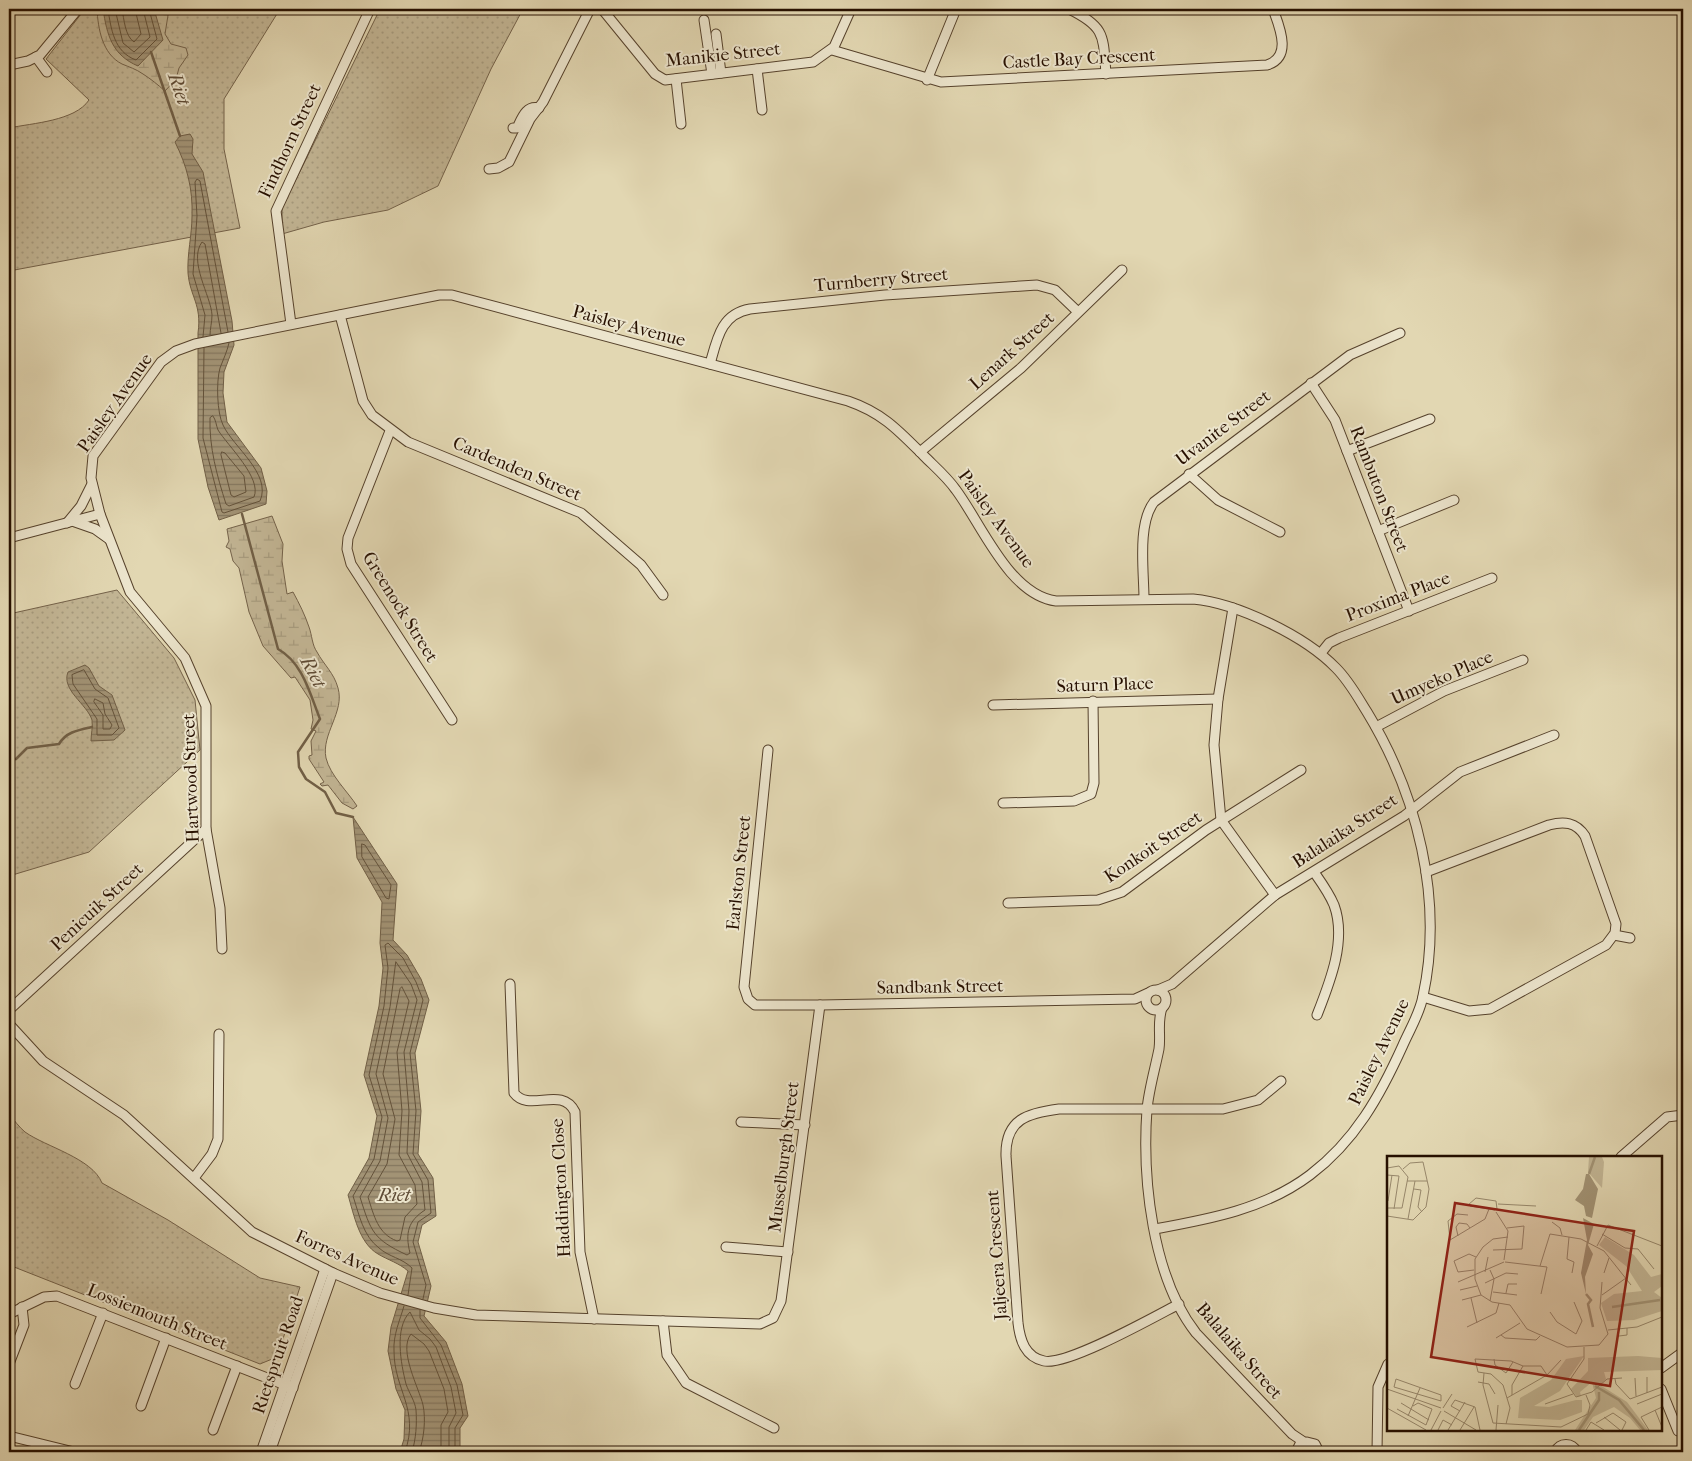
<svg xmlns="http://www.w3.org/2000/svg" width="1692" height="1461" font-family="'IM FELL French Canon',serif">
<defs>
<pattern id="grass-dots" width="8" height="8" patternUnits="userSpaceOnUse" patternTransform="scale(1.25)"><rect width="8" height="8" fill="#c2b594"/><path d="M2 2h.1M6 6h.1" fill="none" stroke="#a79b7e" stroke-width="1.8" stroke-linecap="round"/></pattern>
<pattern id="wetland-marsh" width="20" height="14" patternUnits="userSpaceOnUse" patternTransform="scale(1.25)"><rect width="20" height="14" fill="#c2b594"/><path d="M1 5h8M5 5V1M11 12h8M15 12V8" fill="none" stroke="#a79b7e"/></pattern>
<pattern id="water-rules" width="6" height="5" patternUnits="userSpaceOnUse" patternTransform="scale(1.25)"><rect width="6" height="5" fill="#a29375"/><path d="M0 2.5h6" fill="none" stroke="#84775e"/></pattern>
</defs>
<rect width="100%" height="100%" fill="#e2d7b2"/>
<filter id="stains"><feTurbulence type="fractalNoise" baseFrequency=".004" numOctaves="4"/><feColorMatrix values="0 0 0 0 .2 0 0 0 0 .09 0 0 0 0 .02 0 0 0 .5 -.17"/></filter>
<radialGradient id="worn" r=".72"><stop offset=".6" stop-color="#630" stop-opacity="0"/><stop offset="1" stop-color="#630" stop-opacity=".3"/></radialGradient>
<!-- grass -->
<g fill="url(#grass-dots)" stroke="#74624a">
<path d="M85,9H280L224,99V149L240,228L9,271V128C33,123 75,121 89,100L46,59Z"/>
<polygon points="380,9 523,9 491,69 438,186 388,210 324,222 282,234 282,208"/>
<polygon points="117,590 174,658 195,700 200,750 89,852 9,876 9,614"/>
<path d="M9,1114C14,1120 19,1127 25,1132C46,1147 92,1158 102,1183L168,1220L260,1278L300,1287L277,1357L260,1364L9,1265Z"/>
</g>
<!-- wetland -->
<g fill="url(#wetland-marsh)" stroke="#74624a">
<path d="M97,9H169L165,34L171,44L186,48L188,55L179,68L176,79L165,91C158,85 151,79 143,74C136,69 129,67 122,64C102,54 98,28 97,9Z"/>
<path d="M272,516L283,544L282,561L287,594L293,592C299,603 305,615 309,627C312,635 312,645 317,652C324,665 334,673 338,688C345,712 321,734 326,758C330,775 348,792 357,806L353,809L342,803L328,785L322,786L320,784L324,782L309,759V756L312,755L311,741L316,731L311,729L313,720L310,700L295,677L291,678L263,646L249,612L239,568L233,561L230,549L226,547L229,541L227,529Z"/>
</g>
<!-- water -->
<g fill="url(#water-rules)" stroke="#715f46">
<path d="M103,9H154L163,40L138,66C112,55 107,35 103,9Z"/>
<path d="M190,134L193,139L192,154L203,172L232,321L234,345L224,372L223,393L227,422L261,468L267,491L266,504L219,520L208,487L198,439V333C202,304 190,297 188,273C187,254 192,235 192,216C193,189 187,166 175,142L180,136Z"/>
<path d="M85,665L89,668L99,686L112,695L125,730L114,740L91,741C91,735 93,726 92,720C87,704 61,690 68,672Z"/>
<path d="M353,817L397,884L393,940L407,955L421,979L429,1000L415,1053L421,1111L418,1154L433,1178L436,1216L422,1225L418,1242L431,1286L424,1316L446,1342L462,1384L468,1416L460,1428V1452H400L404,1439L405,1410L396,1389L388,1351L391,1327L408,1271C399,1263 388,1260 378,1254C359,1243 354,1215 348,1195L369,1158L377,1116L364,1075L379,1006L383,968L380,943L382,902L357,858Z"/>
</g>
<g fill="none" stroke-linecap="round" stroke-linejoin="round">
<!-- shore -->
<g stroke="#64523a" stroke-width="1">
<path d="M108,9C111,29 114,52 136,60L157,39L149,9"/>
<polyline points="115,9 123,43 134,52 150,37 143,9"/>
<path d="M122,9C124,19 125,36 134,42L141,34L135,9"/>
<path d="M210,335C210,329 212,322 212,315C211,296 188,261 202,242L205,244L221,333"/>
<polyline points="203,337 205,315 193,274 197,216 195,182 197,179 200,181 228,332"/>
<path d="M204,348L203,438L222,512L224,513L260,501C272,474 233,447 223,425C217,413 216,382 220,368C223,360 227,352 229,343"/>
<path d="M213,416C216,420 216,425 218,430C228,446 262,478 254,497L229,506L226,504C217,476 209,447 210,418Z"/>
<polygon points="222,452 225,453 244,476 246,492 234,497 231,495 221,455"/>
<polygon points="84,670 95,689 108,698 119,728 112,735 97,735 97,719 73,684 72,675"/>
<polygon points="95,699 103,703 105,714 112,725 110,729 103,729 103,715 94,702"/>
<polygon points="362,844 365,845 391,885 389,899 386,898 362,857"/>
<path d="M396,962L411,984L417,1000L404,1052L409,1111L407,1153L422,1182L425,1210C408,1221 405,1233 410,1253L407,1255C373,1239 371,1232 360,1197L380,1161L388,1118L376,1074L390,1007Z"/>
<path d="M402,987L409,1001L397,1052L402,1111L399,1155L415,1185L417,1204L405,1217L400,1240L397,1241C378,1234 374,1216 368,1197L387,1164L395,1119L383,1074L400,989Z"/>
<path d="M408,1295L412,1268C402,1258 389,1257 379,1248C363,1236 359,1214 353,1196L374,1159L382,1117L369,1075L384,1006L388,968L385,945L388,943L403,958L416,982L423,1000L410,1053L416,1111L413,1154L428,1180L431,1213L418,1222L413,1242L426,1285L423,1299"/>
<path d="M404,1306C400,1320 393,1335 394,1351C394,1390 420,1409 405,1452"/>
<polyline points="420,1310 420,1318 441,1345 457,1385 463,1415 455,1428 455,1452"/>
<path d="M412,1452C416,1439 417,1424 416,1410C415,1401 409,1393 406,1384C401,1364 394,1328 410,1312L419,1330L430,1339L436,1347L451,1387L456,1413L449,1427V1452"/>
<path d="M419,1452C424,1439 426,1419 423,1405C419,1388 398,1350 411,1334L424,1344L429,1351L444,1389L448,1412L441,1425V1452"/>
</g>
<!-- stream -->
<g stroke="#715f46" stroke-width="2.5">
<polyline points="151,52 180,136"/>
<path d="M242,514L278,649C303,663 310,694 320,719L298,752L299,767L306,779L325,792L336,813L353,817"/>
<path d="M9,760L16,759L27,748L59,744C66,732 78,730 92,727"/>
</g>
<defs>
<g id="minor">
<polyline points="602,9 655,74 665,80 813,62 834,47 851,9"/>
<path d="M1069,9C1106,27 1103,36 1106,74"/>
<polyline points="704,20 712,74"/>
<polyline points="716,34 721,73"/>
<path d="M832,50L941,82L1267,65C1293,57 1279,26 1273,9"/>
<polyline points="36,57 47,72"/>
<polyline points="9,65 28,61 40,55 78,9"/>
<polyline points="757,69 762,110"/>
<polyline points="676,79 681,124"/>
<polyline points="927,80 956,9"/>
<path d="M513,128H517C522,118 526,105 539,108"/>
<polyline points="489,169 498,168 509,162 530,119 543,102 590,9"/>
<polyline points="340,315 363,401 372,415 408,442 581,513 641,565 663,595"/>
<polyline points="291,324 276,211 370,9"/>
<path d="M710,364C717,339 721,314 750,309L885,295L1037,285L1055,290L1078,312"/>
<polyline points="1311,383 1335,420 1409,611"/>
<polyline points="390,431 348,538 347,549 351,564 452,720"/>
<polyline points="1347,451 1430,419"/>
<polyline points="920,452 1021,368 1122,270"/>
<polyline points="1189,474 1218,500 1280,532"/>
<polyline points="75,522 95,529 109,539"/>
<polyline points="67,523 81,506 92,484"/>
<polyline points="1378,531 1454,500"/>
<polyline points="9,538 100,514"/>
<path d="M1144,599C1144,572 1137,524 1154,502L1350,355L1400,333"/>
<polyline points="1233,608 1218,699 1214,745 1221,820 1275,895"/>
<polyline points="1321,653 1329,643 1339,638 1492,578"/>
<polyline points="993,705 1218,699"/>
<polyline points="1376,727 1444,691 1523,660"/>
<polyline points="768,750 744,987 748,999 755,1005 820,1005 1135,999 1148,993"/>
<polyline points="1003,803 1074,801 1091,794 1094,783 1093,701"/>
<path d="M1314,872C1321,882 1329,893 1334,905C1347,940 1330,982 1317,1015"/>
<polyline points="1008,903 1098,900 1122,892 1206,830 1301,770"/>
<polyline points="1614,935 1630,938"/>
<path d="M222,949L220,908L206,829V706L185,658L130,592L100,514L91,478L93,456L161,362L176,351L195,344L439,295H452L848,401C883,413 899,431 924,456C935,467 947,477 956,490C981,523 1009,595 1056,601L1193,599C1237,603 1305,636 1336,668C1349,681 1357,696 1367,712C1417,794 1444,899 1423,996C1420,1013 1410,1029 1403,1045C1380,1096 1355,1141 1310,1175C1265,1209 1210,1219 1155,1229"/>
<path d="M510,984L514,1093C529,1113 562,1085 575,1112L580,1252L594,1319"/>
<circle cx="1156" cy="1000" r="10"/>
<polyline points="1158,990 1172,984 1275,895 1404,816 1460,772 1554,735"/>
<path d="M1423,997L1469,1011L1490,1009L1606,945L1615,933L1616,924L1585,836C1576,822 1564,821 1549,825L1426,872"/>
<path d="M1162,1008C1157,1022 1161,1035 1159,1049C1155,1069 1149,1089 1147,1109C1142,1178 1152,1277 1196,1333L1292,1434L1304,1442"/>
<polyline points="9,1010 206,829"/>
<polyline points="9,1024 43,1061 124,1115 252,1232 333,1273 380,1293 434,1308 476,1315 760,1324 773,1318 781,1301 820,1005"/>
<polyline points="741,1122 805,1125"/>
<polyline points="1621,1157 1667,1117 1683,1115"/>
<polyline points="194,1178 212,1154 218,1139 219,1034"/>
<polyline points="726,1247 788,1252"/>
<path d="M1179,1304C1154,1317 1067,1366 1044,1361C1025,1357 1020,1340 1018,1323L1006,1156C1005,1119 1028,1113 1059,1109H1223L1258,1100L1281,1081"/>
<polyline points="9,1314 44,1297 57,1296 293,1388"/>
<polyline points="663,1321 667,1355 686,1383 774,1428"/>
<polyline points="9,1364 24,1325 22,1307"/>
<polyline points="1661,1368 1683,1352"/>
<polyline points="75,1384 103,1313"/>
<polyline points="1661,1389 1678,1431"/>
<polyline points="141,1406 166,1338"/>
<polyline points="213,1430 237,1366"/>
<polyline points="9,1436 74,1452"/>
<polyline points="261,1452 325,1269"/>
<polyline points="270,1452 333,1273"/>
<polyline points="1296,1452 1300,1444 1307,1442 1315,1444 1319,1452"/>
<polyline points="1377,1452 1378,1387 1388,1364"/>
<path d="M1555,1452C1560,1442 1572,1442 1577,1452"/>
</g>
</defs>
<!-- minor casing -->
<use href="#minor" stroke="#56422c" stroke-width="11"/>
<!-- minor -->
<use href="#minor" stroke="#ece5cd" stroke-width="9"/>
</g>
<g text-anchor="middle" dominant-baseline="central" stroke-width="4" stroke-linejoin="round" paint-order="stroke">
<!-- street labels -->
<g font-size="18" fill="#271000" stroke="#ece5cd">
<text transform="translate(723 55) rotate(-6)">Manikie Street</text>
<text transform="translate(1079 59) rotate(-3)">Castle Bay Crescent</text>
<text transform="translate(290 141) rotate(-65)">Findhorn Street</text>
<text transform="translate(881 280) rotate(-5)">Turnberry Street</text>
<text transform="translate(629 326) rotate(15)">Paisley Avenue</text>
<text transform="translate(1012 351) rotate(-42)">Lenark Street</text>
<text transform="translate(115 403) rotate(-55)">Paisley Avenue</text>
<text transform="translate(1223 428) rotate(-37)">Uvanite Street</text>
<text transform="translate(517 469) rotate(23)">Cardenden Street</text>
<text transform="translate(1379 489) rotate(69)">Rambuton Street</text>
<text transform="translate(996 519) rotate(54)">Paisley Avenue</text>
<text transform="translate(1398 597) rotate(-21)">Proxima Place</text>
<text transform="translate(400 607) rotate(58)">Greenock Street</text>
<text transform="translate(1442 678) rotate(-24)">Umyeko Place</text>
<text transform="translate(1105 685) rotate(-2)">Saturn Place</text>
<text transform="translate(191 778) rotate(-92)">Hartwood Street</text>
<text transform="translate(1345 831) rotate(-33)">Balalaika Street</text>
<text transform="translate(1153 847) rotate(-34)">Konkoit Street</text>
<text transform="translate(739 873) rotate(-84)">Earlston Street</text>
<text transform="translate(97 907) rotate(-43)">Penicuik Street</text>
<text transform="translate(940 987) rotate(-1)">Sandbank Street</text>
<text transform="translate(1379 1052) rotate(-64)">Paisley Avenue</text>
<text transform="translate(784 1157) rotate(-83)">Musselburgh Street</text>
<text transform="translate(561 1188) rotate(-93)">Haddington Close</text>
<text transform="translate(997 1255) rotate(-94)">Jaljeera Crescent</text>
<text transform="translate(347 1258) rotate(24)">Forres Avenue</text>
<text transform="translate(157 1317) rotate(22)">Lossiemouth Street</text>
<text transform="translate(1239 1351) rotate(49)">Balalaika Street</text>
<text transform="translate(278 1355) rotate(-71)">Rietspruit Road</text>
</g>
<!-- water labels -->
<g font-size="19" font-style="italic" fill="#5e4b35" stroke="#ece5cd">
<text transform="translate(179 89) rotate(71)">Riet</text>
<text transform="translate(313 672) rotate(62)">Riet</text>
<text x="394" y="1195">Riet</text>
</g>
</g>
<!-- overview -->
<g transform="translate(1387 1156)">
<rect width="275" height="275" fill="#e2d7b2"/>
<path d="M218,81L247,99L264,121L275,118V130L267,136L275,142V155L247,164L220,165L214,147L227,138L255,135L239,110L212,89ZM197,200L173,235L147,250L162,251L189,244H195V256L173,264L131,262L133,242L164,224L179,203ZM251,200L275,202V214L217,216L219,223L207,234L205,226L193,236L194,240L190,241L184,233L201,215V202Z" fill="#c2b594"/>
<path d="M202,1H215L217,6L215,32L201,16ZM207,217L213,229L240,246L261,274H253L243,262L227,251L206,261L197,274H188L209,242L204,221Z" fill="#c2b594"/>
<path d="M199,18H202L211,33L205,62L199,60L197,50L188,44L196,33ZM196,62L207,68L201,89L206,98L198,121L199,138L194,117L200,84Z" fill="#a29375"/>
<path fill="none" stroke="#a29375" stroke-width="2.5" d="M202,18L208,1M199,138L204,144L201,148L206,171M225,151L273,144M208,230L232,244L257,274M192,274L212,244V236"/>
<path fill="none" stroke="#97876b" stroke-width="1" d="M0,12L12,10L21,21L15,52H0M0,19L12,20L7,53M20,25H40M27,33L34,34L31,51L35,56M1,45L5,19M111,48L149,50M81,49L89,42L109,45L110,53M83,50L108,54M109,56L121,75L117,104M81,59L70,58L61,65L63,84L98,63L102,53M0,60L26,64L39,51L42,33L36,6L23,7L16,13M21,63L28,25M165,66L173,72L175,79M221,69L275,90M215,78L238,92L251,93L267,113M71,80L69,71L72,67L80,68L83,72M121,81L106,83L96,91L88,103V123L94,139L105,146L123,149L140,173L180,191L212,189L221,178L213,152L215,126M182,81L180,103L187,106L185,117M210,90L221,69M106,94L135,93L137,70L120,72M118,106L160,111L154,138M153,110L163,78L194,83L217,95L244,129M87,114L71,116L67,105L82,98L89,101M98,116L101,101M217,117L222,102M71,126L117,106M98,127L119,117L131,118M73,134L90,130M106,136L130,139M119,137L121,128H130M215,139L239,122M84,142L90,167M75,144L94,139M103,145L107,123L103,114M187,146L195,165L189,178M163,156L170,166L189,178M80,171L109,157L112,147M221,174L250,171L275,161M114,179L118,182L149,184L153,180M232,180L240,179V172M109,182L133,167M197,191V203L180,228L189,241L205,236L220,223L235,222M107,203L108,209L119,217L126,206M97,217L96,229L106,267L174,271L201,258L203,249L199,239M260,221V237M248,222L249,240M9,223L54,239V245L7,231ZM228,223L229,228L243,243L275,231M91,226L102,228L108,238M0,233L54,252M125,239V229L136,210H154L160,219M120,242L160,219L174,204M14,247L42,264M158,248L186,238M250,248L275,238M0,252L39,274M56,252L65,238M10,253L39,269L45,253L31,247L26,250M268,254L275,271M57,255L89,274M73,255L64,250L68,244L88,251L93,274M21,260L33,232M217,261L233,274M209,267L226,257L239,266L235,274M119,268L123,252L116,229L104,218L91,216L88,203L124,205L136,210M44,274L54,255M51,274L56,264L65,269M61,274L78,246M73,274L87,251M109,274L111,249M199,274L204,266L217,274M262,274L254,261L275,251"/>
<path fill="#8f2418" fill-opacity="0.15" stroke="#8f2418" stroke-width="2.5" d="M68,47L247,75L223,230L44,201Z"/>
<rect width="275" height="275" fill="none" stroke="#271000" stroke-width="2.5"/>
</g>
<!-- margin -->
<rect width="1692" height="1461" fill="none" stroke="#e2d7b2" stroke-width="30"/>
<rect x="10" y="10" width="1672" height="1441" fill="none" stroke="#271000" stroke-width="2.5"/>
<rect x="15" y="15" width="1662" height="1431" fill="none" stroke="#271000"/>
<rect width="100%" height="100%" filter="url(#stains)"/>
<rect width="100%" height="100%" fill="url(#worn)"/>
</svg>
